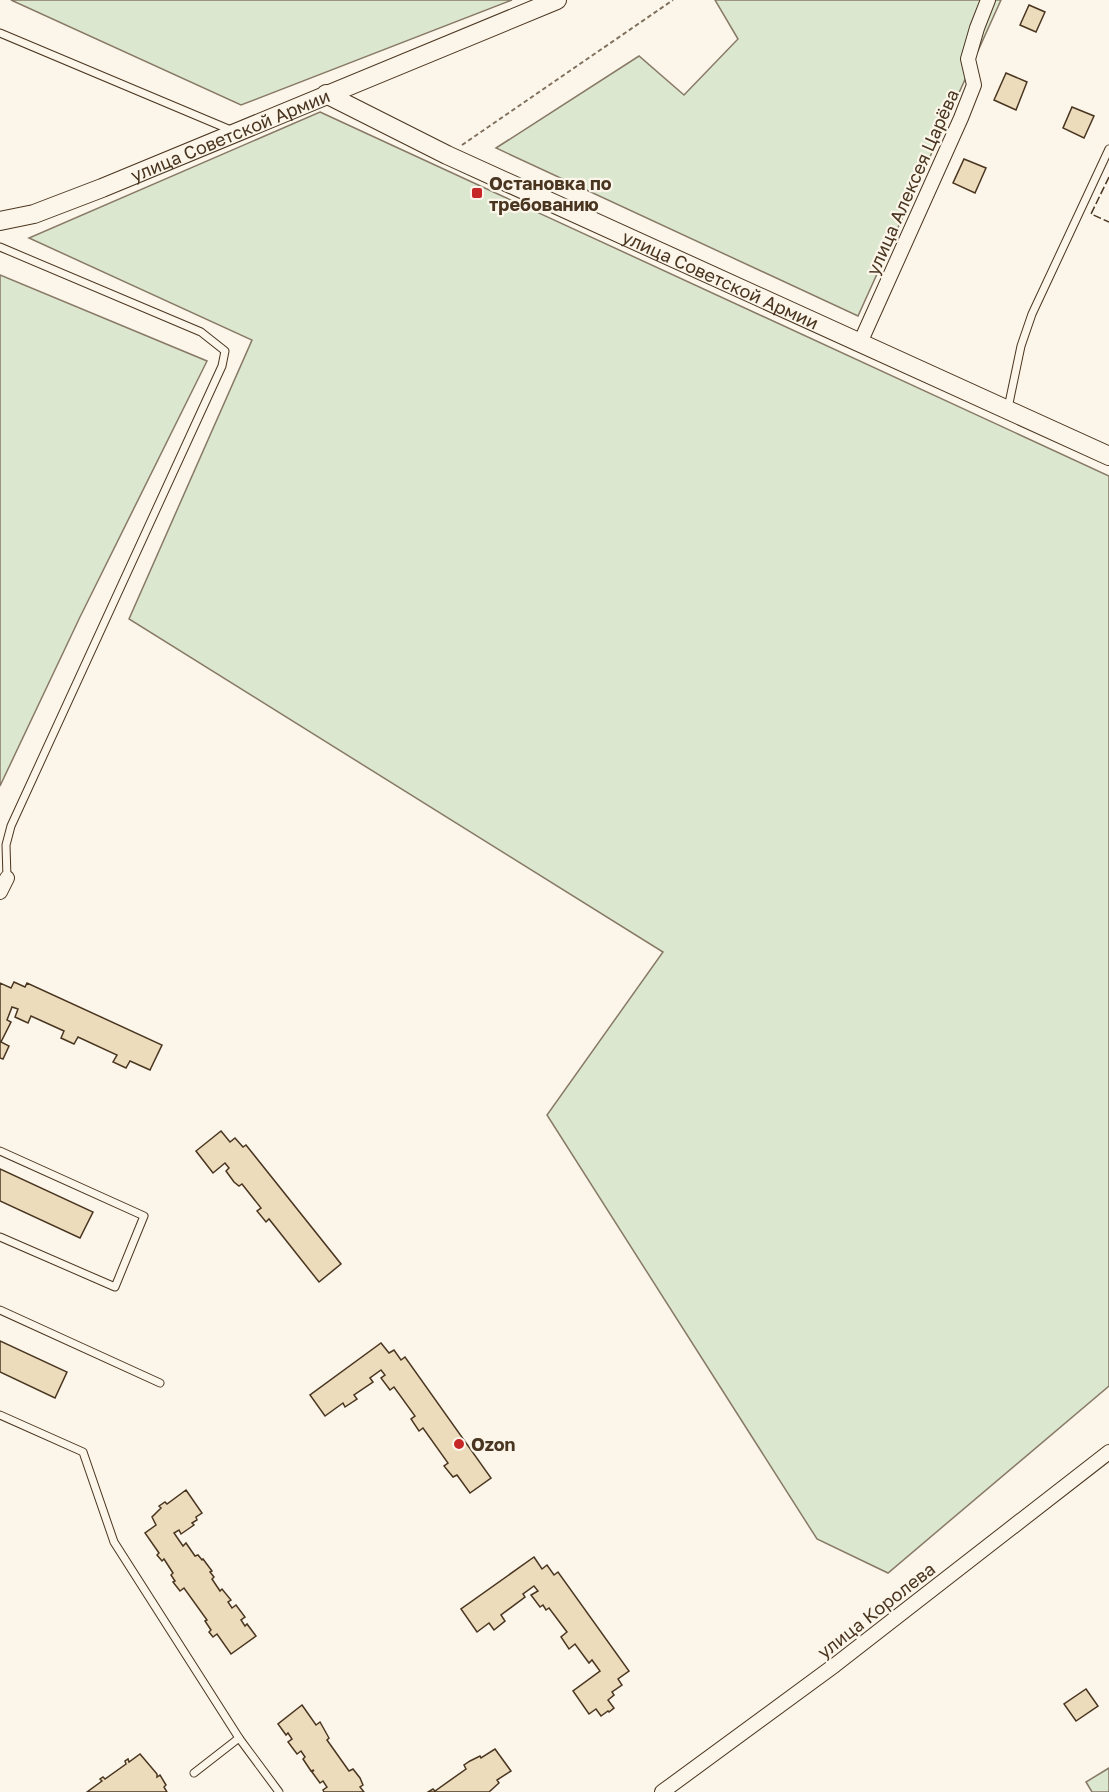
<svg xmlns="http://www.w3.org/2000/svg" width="1109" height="1792" font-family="'Golos Text',sans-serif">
<rect width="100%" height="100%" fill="#fbf6e9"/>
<!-- green -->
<g fill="#dce7d0" stroke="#887966" stroke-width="1.5">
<polygon points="11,0 512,0 241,105"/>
<polygon points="715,0 1001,0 858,316 496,148 639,56 684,95 738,39"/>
<polygon points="320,112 1109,476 1109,1386 888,1573 817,1539 547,1115 663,952 129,619 252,340 29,238"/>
<polygon points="0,275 207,361 80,617 0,786"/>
<polygon points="1109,1768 1109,1792 1092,1792 1086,1782"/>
</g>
<!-- building -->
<g fill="#ecdcbc" stroke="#4a3520" stroke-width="1.5">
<polygon points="1029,5 1045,12 1036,32 1020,25"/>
<polygon points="1006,73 1027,82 1016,110 994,100"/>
<polygon points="1072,107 1094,116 1084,138 1063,128"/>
<polygon points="964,159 986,168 975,193 953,183"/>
<polygon points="14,982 25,987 27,983 162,1045 150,1070 130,1061 126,1068 113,1062 117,1055 78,1037 74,1044 61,1038 64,1031 31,1016 28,1023 15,1017 18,1009 12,1007 7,1020 11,1022 1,1042 9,1046 3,1059 0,1058 0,983 11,988"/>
<polygon points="221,1131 230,1142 235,1138 243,1147 246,1145 341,1264 319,1282 269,1219 266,1222 257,1211 261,1208 242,1184 239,1186 234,1182 226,1171 229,1168 225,1163 213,1173 196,1151"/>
<polygon points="0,1169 93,1212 80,1238 0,1201"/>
<polygon points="0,1341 67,1372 55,1398 0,1372"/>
<polygon points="381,1343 389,1353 394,1350 401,1360 405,1357 491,1478 470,1493 457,1475 453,1477 444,1466 448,1463 423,1428 419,1431 411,1419 415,1416 394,1387 390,1390 381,1378 385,1375 381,1370 370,1378 373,1382 354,1395 357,1399 345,1407 343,1403 325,1416 310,1395"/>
<polygon points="186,1490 202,1513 196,1517 197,1520 192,1523 194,1525 181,1534 179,1530 174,1533 183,1546 186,1543 195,1556 198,1555 202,1560 203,1559 212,1571 210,1572 214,1577 212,1579 220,1591 222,1589 231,1600 228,1602 232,1608 236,1605 245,1617 241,1620 245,1626 247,1624 256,1636 231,1654 217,1634 213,1637 209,1632 211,1630 205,1621 207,1620 184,1588 180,1591 173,1582 175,1581 171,1575 173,1573 164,1559 162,1561 157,1555 159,1553 145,1533 156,1525 152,1517 161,1508 159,1506 165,1502 167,1504"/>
<polygon points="534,1557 542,1569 547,1565 554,1575 558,1572 629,1671 618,1679 622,1685 612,1692 614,1695 608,1700 614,1708 609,1712 608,1711 601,1716 596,1709 589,1714 573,1691 600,1671 592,1660 589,1663 575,1644 569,1649 561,1637 567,1632 549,1608 546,1610 543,1605 540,1607 531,1595 538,1591 534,1586 523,1594 525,1597 501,1615 505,1621 494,1630 489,1623 477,1632 461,1609"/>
<polygon points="1086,1689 1098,1706 1076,1721 1064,1704"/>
<polygon points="302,1705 316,1725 320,1722 329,1738 327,1740 349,1771 353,1769 360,1778 363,1785 360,1787 364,1792 324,1792 323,1790 327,1787 323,1781 320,1783 312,1772 314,1770 311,1771 303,1759 305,1757 301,1751 297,1754 288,1742 292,1739 288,1733 286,1735 278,1724"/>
<polygon points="495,1749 511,1771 497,1780 499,1783 489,1792 428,1792 433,1789 435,1791 466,1769 464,1765 470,1761 480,1756 481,1758"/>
<polygon points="140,1754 157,1774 157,1777 160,1775 166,1785 164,1787 167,1792 87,1792 102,1781 100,1779 103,1777 105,1779 126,1764 125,1761 128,1759 129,1762"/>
</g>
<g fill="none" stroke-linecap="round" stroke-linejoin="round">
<defs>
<g id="lane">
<polyline points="0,33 233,131"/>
<polyline points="0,247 201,332 225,351 222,366 11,826 6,845 7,878"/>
<polyline points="1008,408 1021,346 1032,314 1109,149"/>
<polyline points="0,1151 144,1216 115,1287 0,1237"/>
<polyline points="0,1310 160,1383"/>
<polyline points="0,1415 83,1452 114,1542 239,1738 279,1792"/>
<polyline points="194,1773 239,1738"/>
</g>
<g id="street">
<polyline points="860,343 961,118 974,85 968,59 977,28 988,0"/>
<polyline points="0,892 7,878"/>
<polyline points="662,1792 835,1665 1109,1452"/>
</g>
<g id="secondary">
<path id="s1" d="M326,94L447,155L1109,456"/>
<path id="s2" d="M0,221L34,214L102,188L557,0"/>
</g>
</defs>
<!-- lane casing -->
<use href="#lane" stroke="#4a3520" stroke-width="9"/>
<!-- street casing -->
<use href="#street" stroke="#4a3520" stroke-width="16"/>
<!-- secondary casing -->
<use href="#secondary" stroke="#4a3520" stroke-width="20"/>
<!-- path -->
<polyline stroke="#7f6f5c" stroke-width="2" stroke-dasharray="4.5 3" stroke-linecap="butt" points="462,145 673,0"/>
<!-- lane -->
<use href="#lane" stroke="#fbf6e9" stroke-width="7"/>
<!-- street -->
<use href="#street" stroke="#fbf6e9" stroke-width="14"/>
<!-- secondary -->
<use href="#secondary" stroke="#fbf6e9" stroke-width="18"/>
<!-- fence -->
<polyline stroke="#4a3520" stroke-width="1.5" stroke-dasharray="8 3" stroke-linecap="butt" points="1109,177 1091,214 1109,222"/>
</g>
<!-- markers -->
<g fill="#c62828" stroke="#fbf6e9" stroke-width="2">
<rect x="471" y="187" width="12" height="12" rx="3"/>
<circle cx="459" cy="1444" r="6"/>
</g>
<g text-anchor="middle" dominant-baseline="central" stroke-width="4.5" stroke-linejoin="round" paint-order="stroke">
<!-- street labels -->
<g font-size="18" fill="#4a3520" stroke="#fbf6e9">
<text stroke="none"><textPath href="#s2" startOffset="246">улица Советской Армии</textPath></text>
<text transform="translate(912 182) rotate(-66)">улица Алексея Царёва</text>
<text stroke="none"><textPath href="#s1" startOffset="436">улица Советской Армии</textPath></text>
<text transform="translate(876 1610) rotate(-38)">улица Королева</text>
</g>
<!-- poi labels -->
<g font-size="18" font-weight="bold" fill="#4a3520" stroke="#fbf6e9" text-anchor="start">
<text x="489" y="183">Остановка по<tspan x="489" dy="21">требованию</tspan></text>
<text x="471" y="1444">Ozon</text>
</g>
</g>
</svg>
